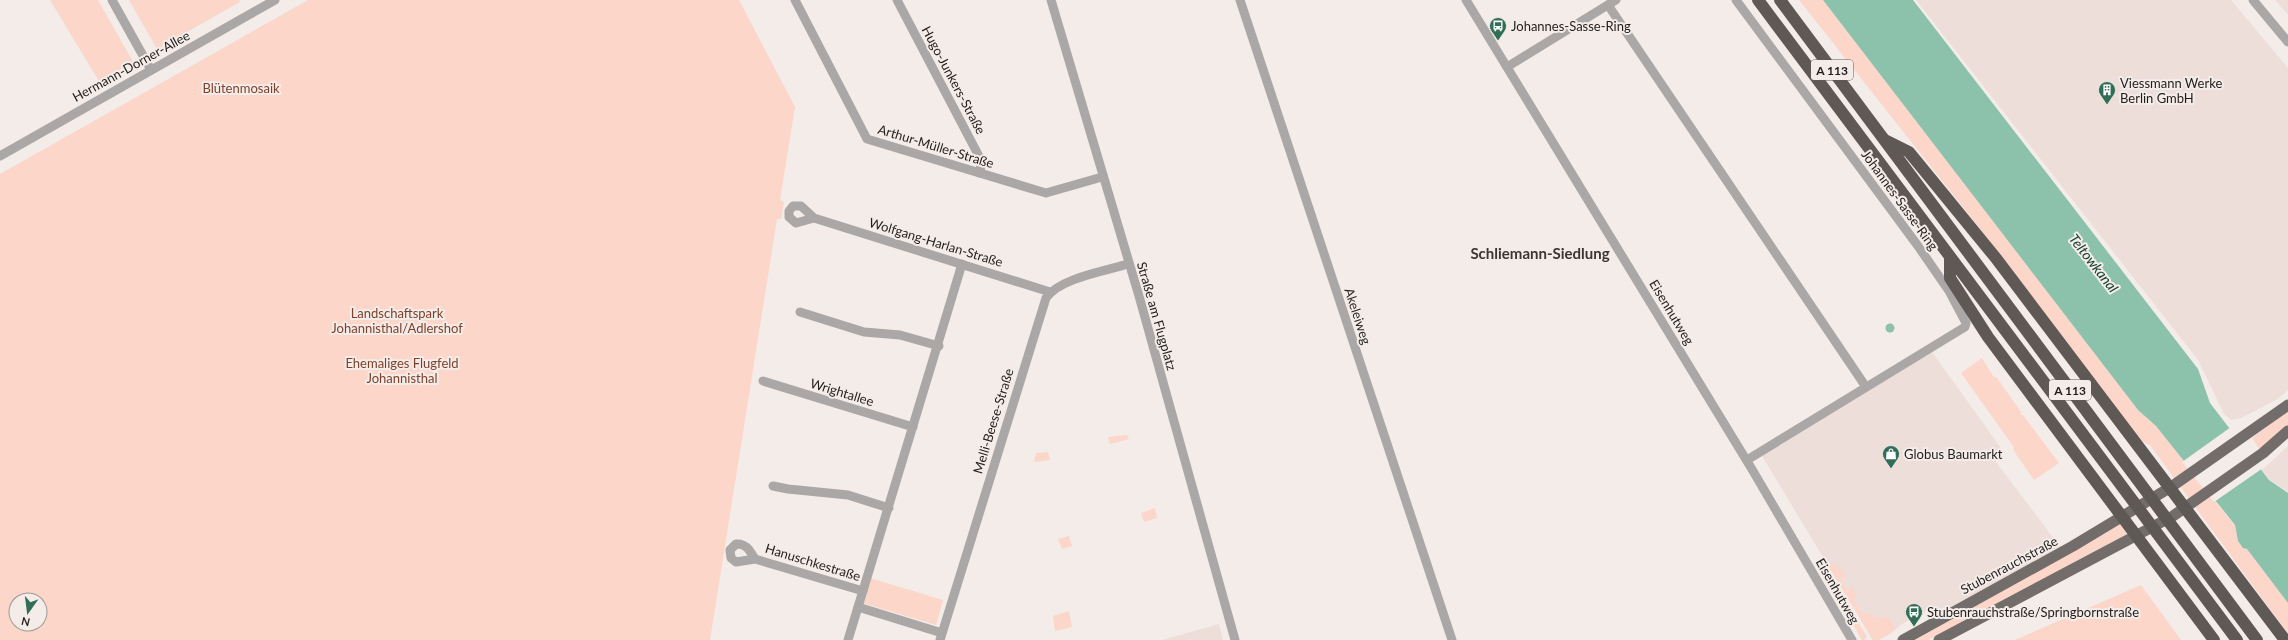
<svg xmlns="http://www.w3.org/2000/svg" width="2288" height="640" font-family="Lato,sans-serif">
<rect width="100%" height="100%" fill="#f3ece9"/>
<!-- built -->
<g fill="#eeded9">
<polygon points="1916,0 2231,0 2288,68 2288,390 2276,400 2241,418 2231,420 2224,414 2198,360"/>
<polygon points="2275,0 2288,0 2288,15"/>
<polygon points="1932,352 2001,448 1996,462 2061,548 1939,614 1935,606 1902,624 1890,634 1879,640 1873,640 1762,456"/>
<polygon points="2288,446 2288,492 2270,480 2262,470"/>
<polygon points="1219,624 1223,640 1162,640"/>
</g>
<!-- green -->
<g fill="#fbd6c9" fill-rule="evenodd">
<polygon points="50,0 98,0 133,62 99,81"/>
<polygon points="129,0 239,0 240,2 157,49"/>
<path d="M308,0H739L795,107L780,200L784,202L781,219H777L710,640H0V174ZM16,600H40V624H16Z"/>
<polygon points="1799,0 1823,0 2138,410 2156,426 2235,526 2238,541 2243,548 2247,549 2288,603 2288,634 2150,445 2141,441 2004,259"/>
<polygon points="1982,358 1993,376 1997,378 2021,412 2021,415 2023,415 2059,463 2034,480 2014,451 2013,446 1961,373"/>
<polygon points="2288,411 2288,427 2260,450 2252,438"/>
<polygon points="1127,435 1129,439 1110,444 1108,437"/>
<polygon points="1048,452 1050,460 1034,462 1036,453"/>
<polygon points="1155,508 1157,518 1144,522 1141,513"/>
<polygon points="2120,523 2126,532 2126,535 1928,640 1916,640 1940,623"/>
<polygon points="1069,536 1072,546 1062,549 1058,539"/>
<path d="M1833,564L1840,568L1845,576L1841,579L1847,590L1852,588L1857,597L1853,599L1863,616L1868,613L1877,618L1888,617L1895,629C1889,635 1882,640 1873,640L1828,565Z"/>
<polygon points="1827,571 1867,637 1864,640 1862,640 1831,585"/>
<polygon points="870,578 943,600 936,625 863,603"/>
<polygon points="2141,585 2181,640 2015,640"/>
<polygon points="1069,611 1072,627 1055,631 1053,616"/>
</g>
<!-- water -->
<g fill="#8cc2ab">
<polygon points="1823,0 1913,0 2198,369 2210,403 2269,480 2288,493 2288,603 2247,549 2243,548 2238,541 2235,525 2156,426 2138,410"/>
<circle cx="1890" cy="328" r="4.5"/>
</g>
<!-- pier -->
<polygon fill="#f3ece9" points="2231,427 2263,468 2214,502 2182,462"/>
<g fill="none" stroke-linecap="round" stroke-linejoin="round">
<!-- minor -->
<g stroke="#aaa7a6" stroke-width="9">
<polyline points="112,0 151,70"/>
<polyline points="795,0 867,139 1046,193 1102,177"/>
<polyline points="897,0 982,162 979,173"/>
<polyline points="1051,0 1139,296 1235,640"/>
<polyline points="1240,0 1452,640"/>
<polyline points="1466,0 1753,471 1852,640"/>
<polyline points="1736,0 1918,246 1949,291 1966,323 1965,327 1960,330 1747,460"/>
<polyline points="2253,0 2288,42"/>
<polyline points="1608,5 1866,387"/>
<polyline points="1507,67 1616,0"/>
<polyline points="0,156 275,0"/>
<polyline points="814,218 801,206 793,206 789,211 789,217 796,223 814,218 1050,292"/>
<polyline points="800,312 864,332 900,335 939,346"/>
<polyline points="763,381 913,427"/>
<polyline points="773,486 788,489 848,495 889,508"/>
<path d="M755,559C750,551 746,543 736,544L730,550L731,558L736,562L755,559L863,591"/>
<polyline points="858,607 942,633"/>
<polyline points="848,640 962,264"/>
<path d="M940,640L1046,298C1060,278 1105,271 1128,264"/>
</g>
<!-- major -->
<g stroke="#726d6b" stroke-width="11">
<polyline points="1903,640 2073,546 2171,487 2288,405"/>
<polyline points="1939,640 2173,516 2263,453 2288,431"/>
</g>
<!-- highway -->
<g stroke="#5f5956" stroke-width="12">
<polyline points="1758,0 2237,640"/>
<polyline points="1780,0 2257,640"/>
<polyline points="1887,141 1909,152 1995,257 2285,640"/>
<polyline points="1950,259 1950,278 1988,337 2214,640"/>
</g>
</g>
<!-- icons -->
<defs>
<symbol id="bus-pin" viewBox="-11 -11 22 30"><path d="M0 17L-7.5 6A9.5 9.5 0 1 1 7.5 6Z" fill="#326d57" stroke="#f3ece9"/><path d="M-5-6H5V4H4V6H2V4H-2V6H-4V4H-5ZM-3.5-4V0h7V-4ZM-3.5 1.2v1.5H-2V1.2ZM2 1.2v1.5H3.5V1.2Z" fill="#fff"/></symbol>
<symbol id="building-pin" viewBox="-11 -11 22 30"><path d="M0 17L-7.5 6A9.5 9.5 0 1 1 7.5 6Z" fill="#326d57" stroke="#f3ece9"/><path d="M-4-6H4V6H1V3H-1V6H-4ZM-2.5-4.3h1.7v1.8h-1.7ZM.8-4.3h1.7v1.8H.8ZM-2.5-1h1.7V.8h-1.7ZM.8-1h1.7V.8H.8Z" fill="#fff"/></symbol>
<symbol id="shop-pin" viewBox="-11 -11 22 30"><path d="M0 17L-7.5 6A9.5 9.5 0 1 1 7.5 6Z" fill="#326d57" stroke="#f3ece9"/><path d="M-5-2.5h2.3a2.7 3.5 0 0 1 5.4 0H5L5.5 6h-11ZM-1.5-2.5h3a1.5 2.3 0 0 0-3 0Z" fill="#fff"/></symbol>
</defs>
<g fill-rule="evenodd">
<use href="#bus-pin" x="1488" y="16" width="20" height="27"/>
<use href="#building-pin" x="2097" y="80" width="20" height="27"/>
<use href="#shop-pin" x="1881" y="444" width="20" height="27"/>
<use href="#bus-pin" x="1904" y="602" width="20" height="27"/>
</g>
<g text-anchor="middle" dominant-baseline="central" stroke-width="4" stroke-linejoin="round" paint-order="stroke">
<!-- shield labels -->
<g fill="#f3ece9" stroke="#5f5b5a" stroke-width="1">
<rect x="1811" y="60" width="42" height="20" rx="3"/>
<rect x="2049" y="380" width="42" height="20" rx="3"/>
</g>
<g font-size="12" font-weight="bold" fill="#201d1c">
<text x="1832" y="70">A 113</text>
<text x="2070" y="390">A 113</text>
</g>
<!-- poi labels -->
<g font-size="13" fill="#201d1c" stroke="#f3ece9" text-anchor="start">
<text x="1511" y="26">Johannes-Sasse-Ring</text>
<text x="2120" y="83">Viessmann Werke<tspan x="2120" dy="15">Berlin GmbH</tspan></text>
<text x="1904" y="454">Globus Baumarkt</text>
<text x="1927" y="612">Stubenrauchstraße/Springbornstraße</text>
</g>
<!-- street labels -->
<g font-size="13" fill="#201d1c" stroke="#f3ece9">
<text transform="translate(131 66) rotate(-29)">Hermann-Dorner-Allee</text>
<text transform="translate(954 80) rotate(62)">Hugo-Junkers-Straße</text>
<text transform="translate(936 146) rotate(17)">Arthur-Müller-Straße</text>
<text transform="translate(1900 200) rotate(54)">Johannes-Sasse-Ring</text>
<text transform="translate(936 242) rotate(17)">Wolfgang-Harlan-Straße</text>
<text transform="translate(1672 312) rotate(59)">Eisenhutweg</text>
<text transform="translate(1157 316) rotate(74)">Straße am Flugplatz</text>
<text transform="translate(1358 316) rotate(72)">Akeleiweg</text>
<text transform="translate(842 392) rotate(17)">Wrightallee</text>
<text transform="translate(993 421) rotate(-73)">Melli-Beese-Straße</text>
<text transform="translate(813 562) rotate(17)">Hanuschkestraße</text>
<text transform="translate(2009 565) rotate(-28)">Stubenrauchstraße</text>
<text transform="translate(1838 591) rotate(60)">Eisenhutweg</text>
</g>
<!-- park labels -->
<g font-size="13" fill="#7f3f28" stroke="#f3ece9">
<text x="241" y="88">Blütenmosaik</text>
<text x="397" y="313">Landschaftspark<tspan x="397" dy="15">Johannisthal/Adlershof</tspan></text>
<text x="402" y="363">Ehemaliges Flugfeld<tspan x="402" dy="15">Johannisthal</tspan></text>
</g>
<!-- water labels -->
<g font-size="14" font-style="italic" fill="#134131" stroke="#f3ece9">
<text transform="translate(2094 263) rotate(52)">Teltowkanal</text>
</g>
<!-- quarter labels -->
<g font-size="15" font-weight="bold" fill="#3b3634" stroke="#f3ece9">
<text x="1540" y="253">Schliemann-Siedlung</text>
</g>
</g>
<!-- north arrow -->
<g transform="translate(28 612) rotate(194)"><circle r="19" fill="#f3ece9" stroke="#9f9997"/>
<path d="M0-3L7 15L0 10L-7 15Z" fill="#326d57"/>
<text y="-6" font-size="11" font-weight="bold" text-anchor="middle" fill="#201d1c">N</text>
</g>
</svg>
